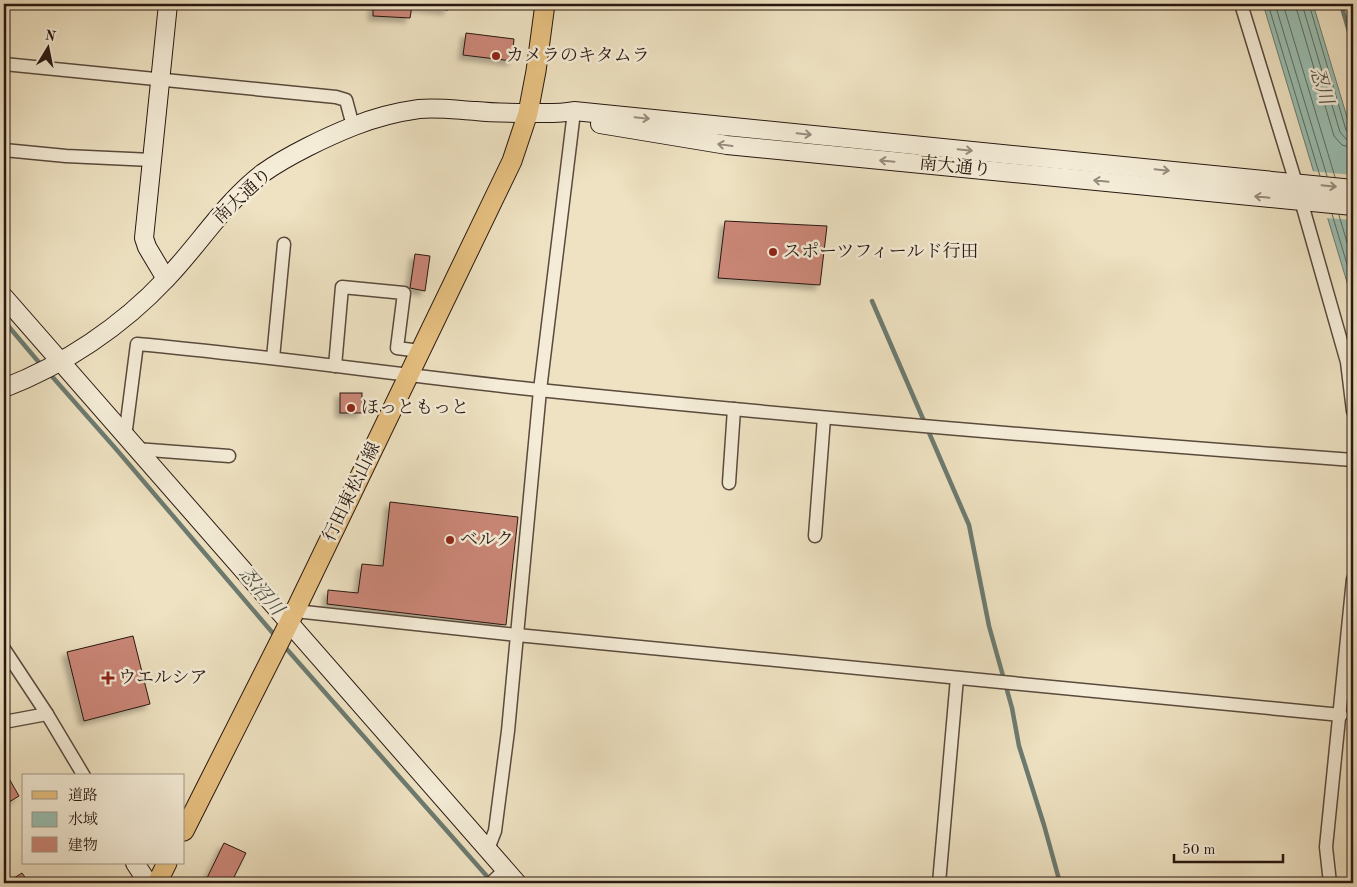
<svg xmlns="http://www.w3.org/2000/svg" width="1357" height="887" font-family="'Old Standard TT','Noto Serif JP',serif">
<defs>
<filter id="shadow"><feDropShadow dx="-4.5" dy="4.5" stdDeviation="2.5" flood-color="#0004"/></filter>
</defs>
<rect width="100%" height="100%" fill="#eee2c2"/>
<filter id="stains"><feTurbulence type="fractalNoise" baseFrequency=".004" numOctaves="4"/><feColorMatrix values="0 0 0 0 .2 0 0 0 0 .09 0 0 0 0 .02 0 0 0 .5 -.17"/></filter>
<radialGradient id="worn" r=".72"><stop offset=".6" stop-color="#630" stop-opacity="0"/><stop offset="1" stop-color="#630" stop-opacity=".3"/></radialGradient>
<!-- water -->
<polygon fill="#99beb1" stroke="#6c7b71" points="1263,4 1313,4 1353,137 1353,302"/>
<!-- pier -->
<polygon fill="#eee2c2" points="1311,171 1353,175 1353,220 1325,218"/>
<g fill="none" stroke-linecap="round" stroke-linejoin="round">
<!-- shore -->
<g stroke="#606a61" stroke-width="1">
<polyline points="1268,4 1320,176"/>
<polyline points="1275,4 1327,176"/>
<polyline points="1283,4 1335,177"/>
<polyline points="1295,4 1334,136 1342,145 1353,148"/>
<polyline points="1302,4 1340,132 1346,139 1353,140"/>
<polyline points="1309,4 1346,130 1349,133 1353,134"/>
<polyline points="1332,214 1353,284"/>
<polyline points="1339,215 1353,263"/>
</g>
<!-- stream -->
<g stroke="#6c7b71" stroke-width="4.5">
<polyline points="1341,4 1353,45"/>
<polyline points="872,301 969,525 989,626 1012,708 1019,746 1044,825 1060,883"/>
<polyline points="4,321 42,366"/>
<polyline points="49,373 116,449 277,638"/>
<polyline points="284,646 492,882"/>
</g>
</g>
<!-- building -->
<g fill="#cb8778" stroke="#281711" filter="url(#shadow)">
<polygon points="373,4 449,4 448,10 412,6 410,18 373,16"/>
<polygon points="466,33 514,39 512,61 463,55"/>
<polygon points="725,221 827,226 820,285 718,278"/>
<polygon points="415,254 430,256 425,291 410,288"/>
<rect x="340" y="393" width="22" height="20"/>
<polygon points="390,502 518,517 506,625 327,604 328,590 358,593 362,564 383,566"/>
<polygon points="133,636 150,704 84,721 67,652"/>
<polygon points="7,775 19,796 4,805 4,777"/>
<polygon points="224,843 246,853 231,883 212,883 206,880"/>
<polygon points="22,873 29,883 6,883"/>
</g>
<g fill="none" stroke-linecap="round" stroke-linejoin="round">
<defs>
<g id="street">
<polyline points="1241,4 1296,183 1347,362 1353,411"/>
<polyline points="4,64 336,97 346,100 353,126"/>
<polyline points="4,150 66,156 152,160"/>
<polyline points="273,358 284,244"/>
<polyline points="335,366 342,287 404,293 397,348 420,351"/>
<path d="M125,437L137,344C271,356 405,376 539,390C810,418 1082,440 1353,460"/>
<polyline points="136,449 229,456"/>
<polyline points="729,483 734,409"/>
<polyline points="815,536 824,418"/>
<polyline points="295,611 517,635 1341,715"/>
<polyline points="4,649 47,714 84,776"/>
<polyline points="4,722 47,714"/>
<polyline points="488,849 495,831 508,731 540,390 573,120"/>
<polyline points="491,883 505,870"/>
<polyline points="939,883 957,678"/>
<polyline points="1330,883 1326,847 1353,579"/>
</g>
<g id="secondary">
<polyline points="600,124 727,145 1353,206"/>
<polyline points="166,279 147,247 144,238 168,4"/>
<polyline points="4,297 517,883"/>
<path d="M4,388C64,365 122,326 166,279C199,245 224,203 263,173C287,156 326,137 354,126C374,118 397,112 419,109C437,107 458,110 476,111C494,113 511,113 529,113C545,113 559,114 574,111L1353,189"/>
<polyline points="135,863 148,883"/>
</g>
<g id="primary">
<polyline points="184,831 295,611 512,161 528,113 536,71 545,4"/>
<polyline points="157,883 167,863"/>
</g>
</defs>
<!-- street casing -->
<use href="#street" stroke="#5a4a3d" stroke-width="15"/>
<!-- secondary casing -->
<use href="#secondary" stroke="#281711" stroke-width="20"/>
<!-- primary casing -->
<use href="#primary" stroke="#281711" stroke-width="21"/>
<!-- street -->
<use href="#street" stroke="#f4ecd7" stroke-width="12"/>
<!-- secondary -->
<use href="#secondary" stroke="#f4ecd7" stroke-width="18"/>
<!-- primary -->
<use href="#primary" stroke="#e7c181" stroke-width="19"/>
</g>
<!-- one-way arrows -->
<defs><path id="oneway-shaft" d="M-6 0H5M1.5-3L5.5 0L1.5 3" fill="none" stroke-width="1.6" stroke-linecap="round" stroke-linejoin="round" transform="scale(1.25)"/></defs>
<g stroke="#988c7e">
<use href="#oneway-shaft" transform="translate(642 118) rotate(6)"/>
<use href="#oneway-shaft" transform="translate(804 134) rotate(6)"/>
<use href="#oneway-shaft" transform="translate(725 145) rotate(-172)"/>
<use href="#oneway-shaft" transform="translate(965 150) rotate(6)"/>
<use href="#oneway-shaft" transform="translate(887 161) rotate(-175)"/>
<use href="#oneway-shaft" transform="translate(1162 170) rotate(6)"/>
<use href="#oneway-shaft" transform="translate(1101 181) rotate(-174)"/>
<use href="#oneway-shaft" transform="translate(1329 186) rotate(6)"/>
<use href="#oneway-shaft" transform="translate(1262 197) rotate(-174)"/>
</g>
<!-- markers -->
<g fill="#8f2418" stroke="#f4ecd7" stroke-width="2">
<circle cx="496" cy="56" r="5"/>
<circle cx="773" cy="252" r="5"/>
<circle cx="351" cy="408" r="5"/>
<circle cx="450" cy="540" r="5"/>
<path d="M105.5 670.5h5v5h5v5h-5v5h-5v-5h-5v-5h5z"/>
</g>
<g text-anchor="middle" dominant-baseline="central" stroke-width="5" stroke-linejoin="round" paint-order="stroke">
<!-- poi labels -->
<g font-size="18" fill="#281711" stroke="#f4ecd7" text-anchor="start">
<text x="506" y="56">カメラのキタムラ</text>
<text x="783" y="252">スポーツフィールド行田</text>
<text x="361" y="408">ほっともっと</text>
<text x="460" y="540">ベルク</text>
<text x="118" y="678">ウエルシア</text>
</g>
<!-- street labels -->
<g font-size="18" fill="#281711" stroke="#f4ecd7">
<text transform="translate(955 167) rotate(6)">南大通り</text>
<text transform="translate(243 196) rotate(-43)">南大通り</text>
<text transform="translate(352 492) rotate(-64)">行田東松山線</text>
</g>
<!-- water labels -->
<g font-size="19" font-style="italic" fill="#505149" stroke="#f4ecd7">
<text transform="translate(1320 86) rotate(73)">忍川</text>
<text transform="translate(260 592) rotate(49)">忍沼川</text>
</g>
</g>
<!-- margin -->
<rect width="1357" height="887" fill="none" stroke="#eee2c2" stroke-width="20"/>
<rect x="5" y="5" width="1347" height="877" fill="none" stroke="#281711" stroke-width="2.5"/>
<rect x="10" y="10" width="1337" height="867" fill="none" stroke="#281711"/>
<!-- legend -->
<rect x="22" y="774" width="162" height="90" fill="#f4ecd7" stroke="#a29788"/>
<rect x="32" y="791" width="25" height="8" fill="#e7c181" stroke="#a29788"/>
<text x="68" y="800" font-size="15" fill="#281711">道路</text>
<rect x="32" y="812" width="25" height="15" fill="#99beb1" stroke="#a29788"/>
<text x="68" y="824" font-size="15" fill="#281711">水域</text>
<rect x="32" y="837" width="25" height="15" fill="#cb8778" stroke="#a29788"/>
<text x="68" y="850" font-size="15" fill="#281711">建物</text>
<!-- north arrow -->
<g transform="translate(48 48) rotate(10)" stroke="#f4ecd7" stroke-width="4" paint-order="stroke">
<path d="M0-4L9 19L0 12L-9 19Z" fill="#281711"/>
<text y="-8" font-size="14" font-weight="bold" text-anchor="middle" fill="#281711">N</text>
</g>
<!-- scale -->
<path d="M1174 854v8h109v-8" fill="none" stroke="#281711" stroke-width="2.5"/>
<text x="1182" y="854" font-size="15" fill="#281711" stroke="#f4ecd7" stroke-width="4" paint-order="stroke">50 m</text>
<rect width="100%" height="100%" filter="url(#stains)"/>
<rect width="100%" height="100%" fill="url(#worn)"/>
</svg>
